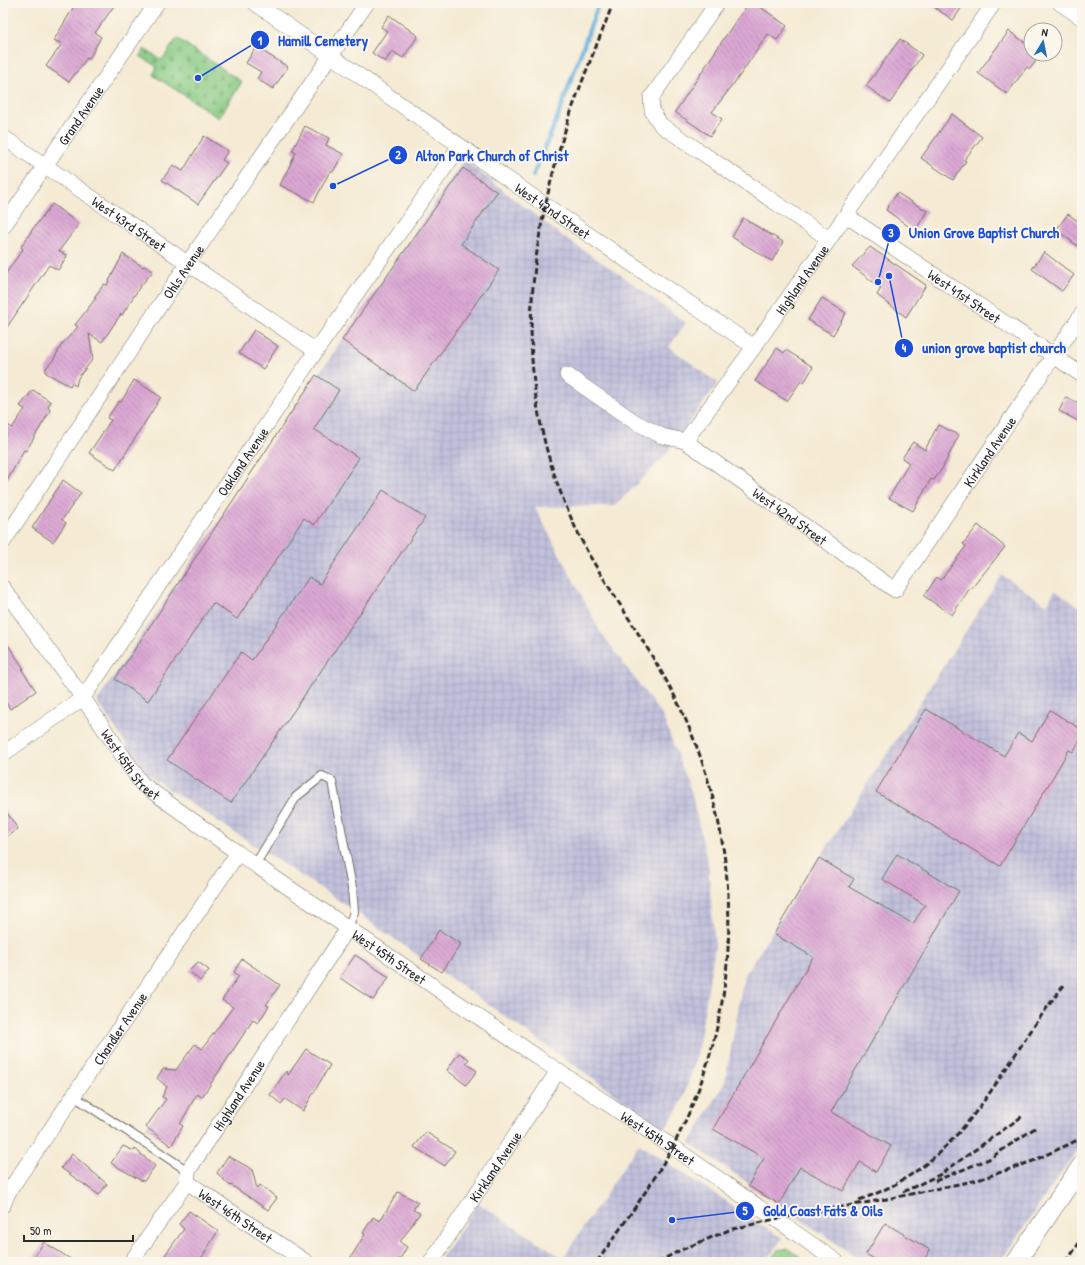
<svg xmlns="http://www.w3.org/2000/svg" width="1085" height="1265" font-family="'Patrick Hand',sans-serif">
<defs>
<pattern id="industrial-grid" width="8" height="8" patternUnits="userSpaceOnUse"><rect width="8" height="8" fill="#c2c1dc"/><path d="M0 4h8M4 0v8" fill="none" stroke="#a7a6bd"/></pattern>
<pattern id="cemetery-stones" width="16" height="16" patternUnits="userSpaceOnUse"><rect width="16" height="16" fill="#88cb84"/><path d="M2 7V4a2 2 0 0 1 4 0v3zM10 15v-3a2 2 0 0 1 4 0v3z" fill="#76ae72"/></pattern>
<pattern id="park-dots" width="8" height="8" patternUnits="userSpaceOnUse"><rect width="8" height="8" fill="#88cb84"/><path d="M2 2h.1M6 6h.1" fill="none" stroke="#76ae72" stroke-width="1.8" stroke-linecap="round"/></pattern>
<pattern id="building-back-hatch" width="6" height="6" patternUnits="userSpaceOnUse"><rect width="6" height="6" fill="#dba8d4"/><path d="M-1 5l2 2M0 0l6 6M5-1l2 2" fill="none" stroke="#b289ac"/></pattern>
</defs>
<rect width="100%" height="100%" fill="#fbf7ec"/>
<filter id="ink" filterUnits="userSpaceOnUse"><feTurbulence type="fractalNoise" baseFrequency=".025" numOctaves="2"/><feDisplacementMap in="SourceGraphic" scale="8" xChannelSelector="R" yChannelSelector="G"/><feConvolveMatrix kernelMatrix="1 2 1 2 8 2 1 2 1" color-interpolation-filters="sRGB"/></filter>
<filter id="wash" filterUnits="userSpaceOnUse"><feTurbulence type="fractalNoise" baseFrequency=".012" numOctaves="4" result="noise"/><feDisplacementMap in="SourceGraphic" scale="16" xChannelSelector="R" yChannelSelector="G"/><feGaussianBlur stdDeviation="0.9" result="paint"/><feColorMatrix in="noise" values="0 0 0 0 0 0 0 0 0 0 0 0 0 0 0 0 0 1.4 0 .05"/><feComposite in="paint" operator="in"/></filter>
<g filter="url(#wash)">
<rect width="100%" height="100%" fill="#f5ebd4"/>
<!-- industrial -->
<g fill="url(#industrial-grid)">
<polygon points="464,160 562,236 627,279 686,323 669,347 718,383 664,457 615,506 535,507 600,631 663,717 691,791 708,864 715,946 697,1055 682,1102 665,1129 349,907 147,775 97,701"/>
<polygon points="1002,575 1047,605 1055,590 1082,609 1082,1143 1000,1262 863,1262 690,1143 725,1082 744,976"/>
<polygon points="639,1144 782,1238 766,1262 439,1262 478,1203 563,1258"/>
</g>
<!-- cemetery -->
<polygon fill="url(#cemetery-stones)" stroke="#5a7b58" points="177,38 242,82 219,118 153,75 157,67 140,56 144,49 162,60"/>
<!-- park -->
<polygon fill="url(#park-dots)" stroke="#5a7b58" points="787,1248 808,1262 769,1262 777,1251"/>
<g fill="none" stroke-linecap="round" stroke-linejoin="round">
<!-- stream -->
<polyline stroke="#62aedb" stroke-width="4.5" points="533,176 558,116 599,3"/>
</g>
<g id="blocks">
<!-- building -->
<g fill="url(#building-back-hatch)">
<polygon points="76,3 116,3 95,33 101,37 89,59 87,58 69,82 46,66 62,44 54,40"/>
<polygon points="749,3 755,3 787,26 777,40 768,34 738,78 712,112 722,119 710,136 675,112 735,22"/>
<polygon points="928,3 965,3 953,20"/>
<polygon points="389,15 418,36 403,58 392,51 385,62 372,53 387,31 381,27"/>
<polygon points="1009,31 1031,47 1031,54 1041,54 1030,69 1027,67 1007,94 978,73"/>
<polygon points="900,39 922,55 890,103 866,86"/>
<polygon points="256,47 288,67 273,89 257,79 261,72 246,63"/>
<polygon points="952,114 982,137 964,160 966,161 953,180 921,158"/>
<polygon points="305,126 329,138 326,145 343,154 333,172 330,171 314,202 280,185 296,153 292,151"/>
<polygon points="204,136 228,151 222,160 227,163 198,204 162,180 173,165 183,171"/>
<polygon points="463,168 497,192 461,244 499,270 414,391 342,340"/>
<polygon points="897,193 927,211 915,231 886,210"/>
<polygon points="52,204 79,224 59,251 67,256 58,270 49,265 3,333 3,277 23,249 21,247 32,230"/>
<polygon points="1068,214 1082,224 1082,249 1056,230"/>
<polygon points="743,218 783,242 772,261 732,237"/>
<polygon points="870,247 926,285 906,317 877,295 881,288 852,266"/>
<polygon points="1044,252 1074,275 1062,291 1032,269"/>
<polygon points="123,254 143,267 144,266 153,271 139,288 122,315 121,314 102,342 89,334 93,359 78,378 76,386 72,383 70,386 46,373 46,368 54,359 62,344 78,327 75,325 96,298 94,297 100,290 104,284 107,285"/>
<polygon points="822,298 846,313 833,335 808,320"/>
<polygon points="254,330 278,346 263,369 239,353"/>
<polygon points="777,348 784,353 786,350 813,367 804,383 801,381 787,401 755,381"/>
<polygon points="316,375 339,390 314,429 359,458 314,525 304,518 237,619 213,603 148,701 115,679"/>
<polygon points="134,380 161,397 115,470 89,453 111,420 107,418 119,401 121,402"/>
<polygon points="33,390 51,402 48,406 50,411 26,451 24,450 3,488 3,421 12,428 25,409 20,406"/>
<polygon points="1066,397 1082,405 1082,423 1059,411"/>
<polygon points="938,425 959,435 942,469 934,480 931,479 913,511 889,498 909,463 902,458 913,442 925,450"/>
<polygon points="63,480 81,493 62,520 66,523 53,542 32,528"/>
<polygon points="383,490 425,518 231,803 167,760 241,652 252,660 309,577 320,584"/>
<polygon points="978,525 1005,547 971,589 970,588 952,615 924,596 937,577 941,580 966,546 963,544"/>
<polygon points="3,637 24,669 22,670 36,691 10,709 3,698 3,693 8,689 3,680"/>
<polygon points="926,709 1004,756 1018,733 1032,741 1050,710 1082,730 1082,737 1073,752 1069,750 1000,866 876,792"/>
<polygon points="3,807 18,829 3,839"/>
<polygon points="897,854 959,891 831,1112 891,1146 876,1172 860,1162 843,1191 800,1167 779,1204 748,1186 764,1158 713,1129 813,957 774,934 819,858 854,879 849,887 913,924 925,905 882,879"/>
<polygon points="439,930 461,944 442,972 421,959"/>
<polygon points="355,955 389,977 373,1000 340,978"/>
<polygon points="242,959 280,985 266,1005 269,1006 258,1023 253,1020 202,1097 197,1094 180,1124 183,1126 171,1146 146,1127 166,1099 162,1097 167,1087 157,1078 163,1069 176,1070 195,1044 202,1049 233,1007 222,1000 239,976 234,972"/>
<polygon points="198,962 209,970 200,981 189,971"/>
<polygon points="306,1049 330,1065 303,1111 285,1099 281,1104 270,1095 286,1071 288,1075"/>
<polygon points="459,1053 469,1059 466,1063 477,1071 466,1085 447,1070"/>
<polygon points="426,1132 455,1151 445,1166 414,1147"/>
<polygon points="123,1146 134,1151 135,1149 155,1166 144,1181 140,1180 111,1163"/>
<polygon points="72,1154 107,1184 99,1195 61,1168"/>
<polygon points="228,1156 252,1169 257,1189 260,1185 277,1198 268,1210 231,1185 230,1186 217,1173"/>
<polygon points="398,1192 418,1202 413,1210 420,1213 400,1242 407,1247 398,1262 348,1262 365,1234 363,1233 373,1217 380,1221"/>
<polygon points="189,1211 218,1231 199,1262 160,1262 184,1229 179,1224"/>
<polygon points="885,1223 930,1250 923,1262 879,1262 866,1254"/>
<polygon points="44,1242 75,1262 31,1262"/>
</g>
</g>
</g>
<g filter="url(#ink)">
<use href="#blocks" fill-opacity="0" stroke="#726e66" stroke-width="1"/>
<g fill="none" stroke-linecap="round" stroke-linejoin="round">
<defs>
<g id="service">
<polyline points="255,865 296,797 322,776 332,781 352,888 354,912 348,928"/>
<polyline points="72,1095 188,1171"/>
</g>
<g id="minor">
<path id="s1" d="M255,3L545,205L754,347"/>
<polyline points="717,3 651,98 652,111 661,125 829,239"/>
<polyline points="1060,3 1082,18"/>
<path id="s2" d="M3,137L316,351"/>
<path id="s3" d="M847,216L1082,375"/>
<path id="s4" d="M3,227L157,3"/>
<path id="s5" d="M567,375L635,422L662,436L685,441L754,347L994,3"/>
<path id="s6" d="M685,441L895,590L1082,314"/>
<path id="s7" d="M3,542L188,263L367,3"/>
<path id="s8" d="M3,588L83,698L142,784L238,853L558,1071L673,1147L837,1262"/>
<path id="s9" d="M3,754L83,698L316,351L460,146"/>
<path id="s10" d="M187,1182L306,1262"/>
<path id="s11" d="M3,1205L9,1191L238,853"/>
<path id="s12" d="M131,1262L187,1182L188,1171L348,928"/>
<path id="s13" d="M431,1262L558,1071"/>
</g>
<polyline id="tertiary" points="1016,1262 1082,1165"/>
</defs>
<!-- service casing -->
<use href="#service" stroke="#726e66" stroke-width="10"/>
<!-- minor casing -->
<use href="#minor" stroke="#726e66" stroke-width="16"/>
<!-- tertiary casing -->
<use href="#tertiary" stroke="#726e66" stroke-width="20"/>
<!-- service -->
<use href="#service" stroke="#fff" stroke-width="8"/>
<!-- minor -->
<use href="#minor" stroke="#fff" stroke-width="15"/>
<!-- tertiary -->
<use href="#tertiary" stroke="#fff" stroke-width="19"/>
<!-- rail -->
<g stroke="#2b2b2b" stroke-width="3" stroke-dasharray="6 3" stroke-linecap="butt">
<polyline points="935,1181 989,1159 1035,1128"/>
<polyline points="903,1192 941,1174 1024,1115"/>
<path d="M859,1200C968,1163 998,1067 1065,984"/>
<path d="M597,1262C623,1224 651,1187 673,1146C749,1002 746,835 672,691C652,654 629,619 607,584C598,569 588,555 581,539C514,405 521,275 564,134C577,90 597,46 613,3"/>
<polyline points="658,1262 679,1251 729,1230 775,1219 892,1198 978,1180 1033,1161 1082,1138"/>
<polyline points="1066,1262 1082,1239"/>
</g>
</g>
</g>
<g text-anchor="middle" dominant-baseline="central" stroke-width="4" stroke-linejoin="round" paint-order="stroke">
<!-- street labels -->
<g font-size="14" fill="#2b2b2b" stroke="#fbf7ec">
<text stroke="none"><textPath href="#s4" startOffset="136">Grand Avenue</textPath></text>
<text stroke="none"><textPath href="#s1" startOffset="363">West 42nd Street</textPath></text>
<text stroke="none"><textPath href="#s2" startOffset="153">West 43rd Street</textPath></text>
<text stroke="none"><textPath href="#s7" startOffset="325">Ohls Avenue</textPath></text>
<text stroke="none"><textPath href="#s5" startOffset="336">Highland Avenue</textPath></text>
<text stroke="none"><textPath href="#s3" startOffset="142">West 41st Street</textPath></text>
<text stroke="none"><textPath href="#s6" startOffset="425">Kirkland Avenue</textPath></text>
<text stroke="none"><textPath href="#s9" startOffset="383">Oakland Avenue</textPath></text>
<text stroke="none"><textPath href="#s6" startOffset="129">West 42nd Street</textPath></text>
<text stroke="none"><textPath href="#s8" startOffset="218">West 45th Street</textPath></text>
<text stroke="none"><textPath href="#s8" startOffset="542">West 45th Street</textPath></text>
<text stroke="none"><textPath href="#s11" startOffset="212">Chandler Avenue</textPath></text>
<text stroke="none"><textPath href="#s12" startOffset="200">Highland Avenue</textPath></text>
<text stroke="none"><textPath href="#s8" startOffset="866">West 45th Street</textPath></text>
<text stroke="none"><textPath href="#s13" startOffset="115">Kirkland Avenue</textPath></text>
<text stroke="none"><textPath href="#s10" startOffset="59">West 46th Street</textPath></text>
</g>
</g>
<!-- callouts -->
<path fill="none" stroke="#1d4ed8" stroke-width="1.5" d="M198 78L260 40M333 186L398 155M878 282L891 233M889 276L904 348M672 1220L745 1211"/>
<g fill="#1d4ed8" stroke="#fbf7ec" stroke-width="1.5">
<circle cx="198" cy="78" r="4"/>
<circle cx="333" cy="186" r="4"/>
<circle cx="878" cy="282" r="4"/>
<circle cx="889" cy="276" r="4"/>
<circle cx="672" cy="1220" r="4"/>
<circle cx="260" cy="40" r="10"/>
<circle cx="398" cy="155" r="10"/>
<circle cx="891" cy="233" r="10"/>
<circle cx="904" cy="348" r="10"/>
<circle cx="745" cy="1211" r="10"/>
</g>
<g font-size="12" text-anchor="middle" font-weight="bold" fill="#fff">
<text x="260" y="45">1</text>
<text x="398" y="159">2</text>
<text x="891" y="237">3</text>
<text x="904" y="352">4</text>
<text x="745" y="1215">5</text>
</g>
<g font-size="15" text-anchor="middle" font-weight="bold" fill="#1d4ed8" stroke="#fbf7ec" stroke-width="4" stroke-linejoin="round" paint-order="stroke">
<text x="323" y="46">Hamill Cemetery</text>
<text x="492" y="161">Alton Park Church of Christ</text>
<text x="984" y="238">Union Grove Baptist Church</text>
<text x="994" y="353">union grove baptist church</text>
<text x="823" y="1216">Gold Coast Fats &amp; Oils</text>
</g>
<!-- margin -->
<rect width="1085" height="1265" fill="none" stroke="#fbf7ec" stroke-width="16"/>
<!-- north arrow -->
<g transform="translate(1043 42) rotate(10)"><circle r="19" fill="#fbf7ec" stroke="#a8a59f"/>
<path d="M0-3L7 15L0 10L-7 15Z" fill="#1f6fb2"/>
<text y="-6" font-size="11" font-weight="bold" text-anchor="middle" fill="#2b2b2b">N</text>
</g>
<!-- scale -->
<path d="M24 1235v6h109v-6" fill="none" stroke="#2b2b2b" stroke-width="2"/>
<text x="30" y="1235" font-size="12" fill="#2b2b2b" stroke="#fbf7ec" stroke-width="3" paint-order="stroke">50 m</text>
</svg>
